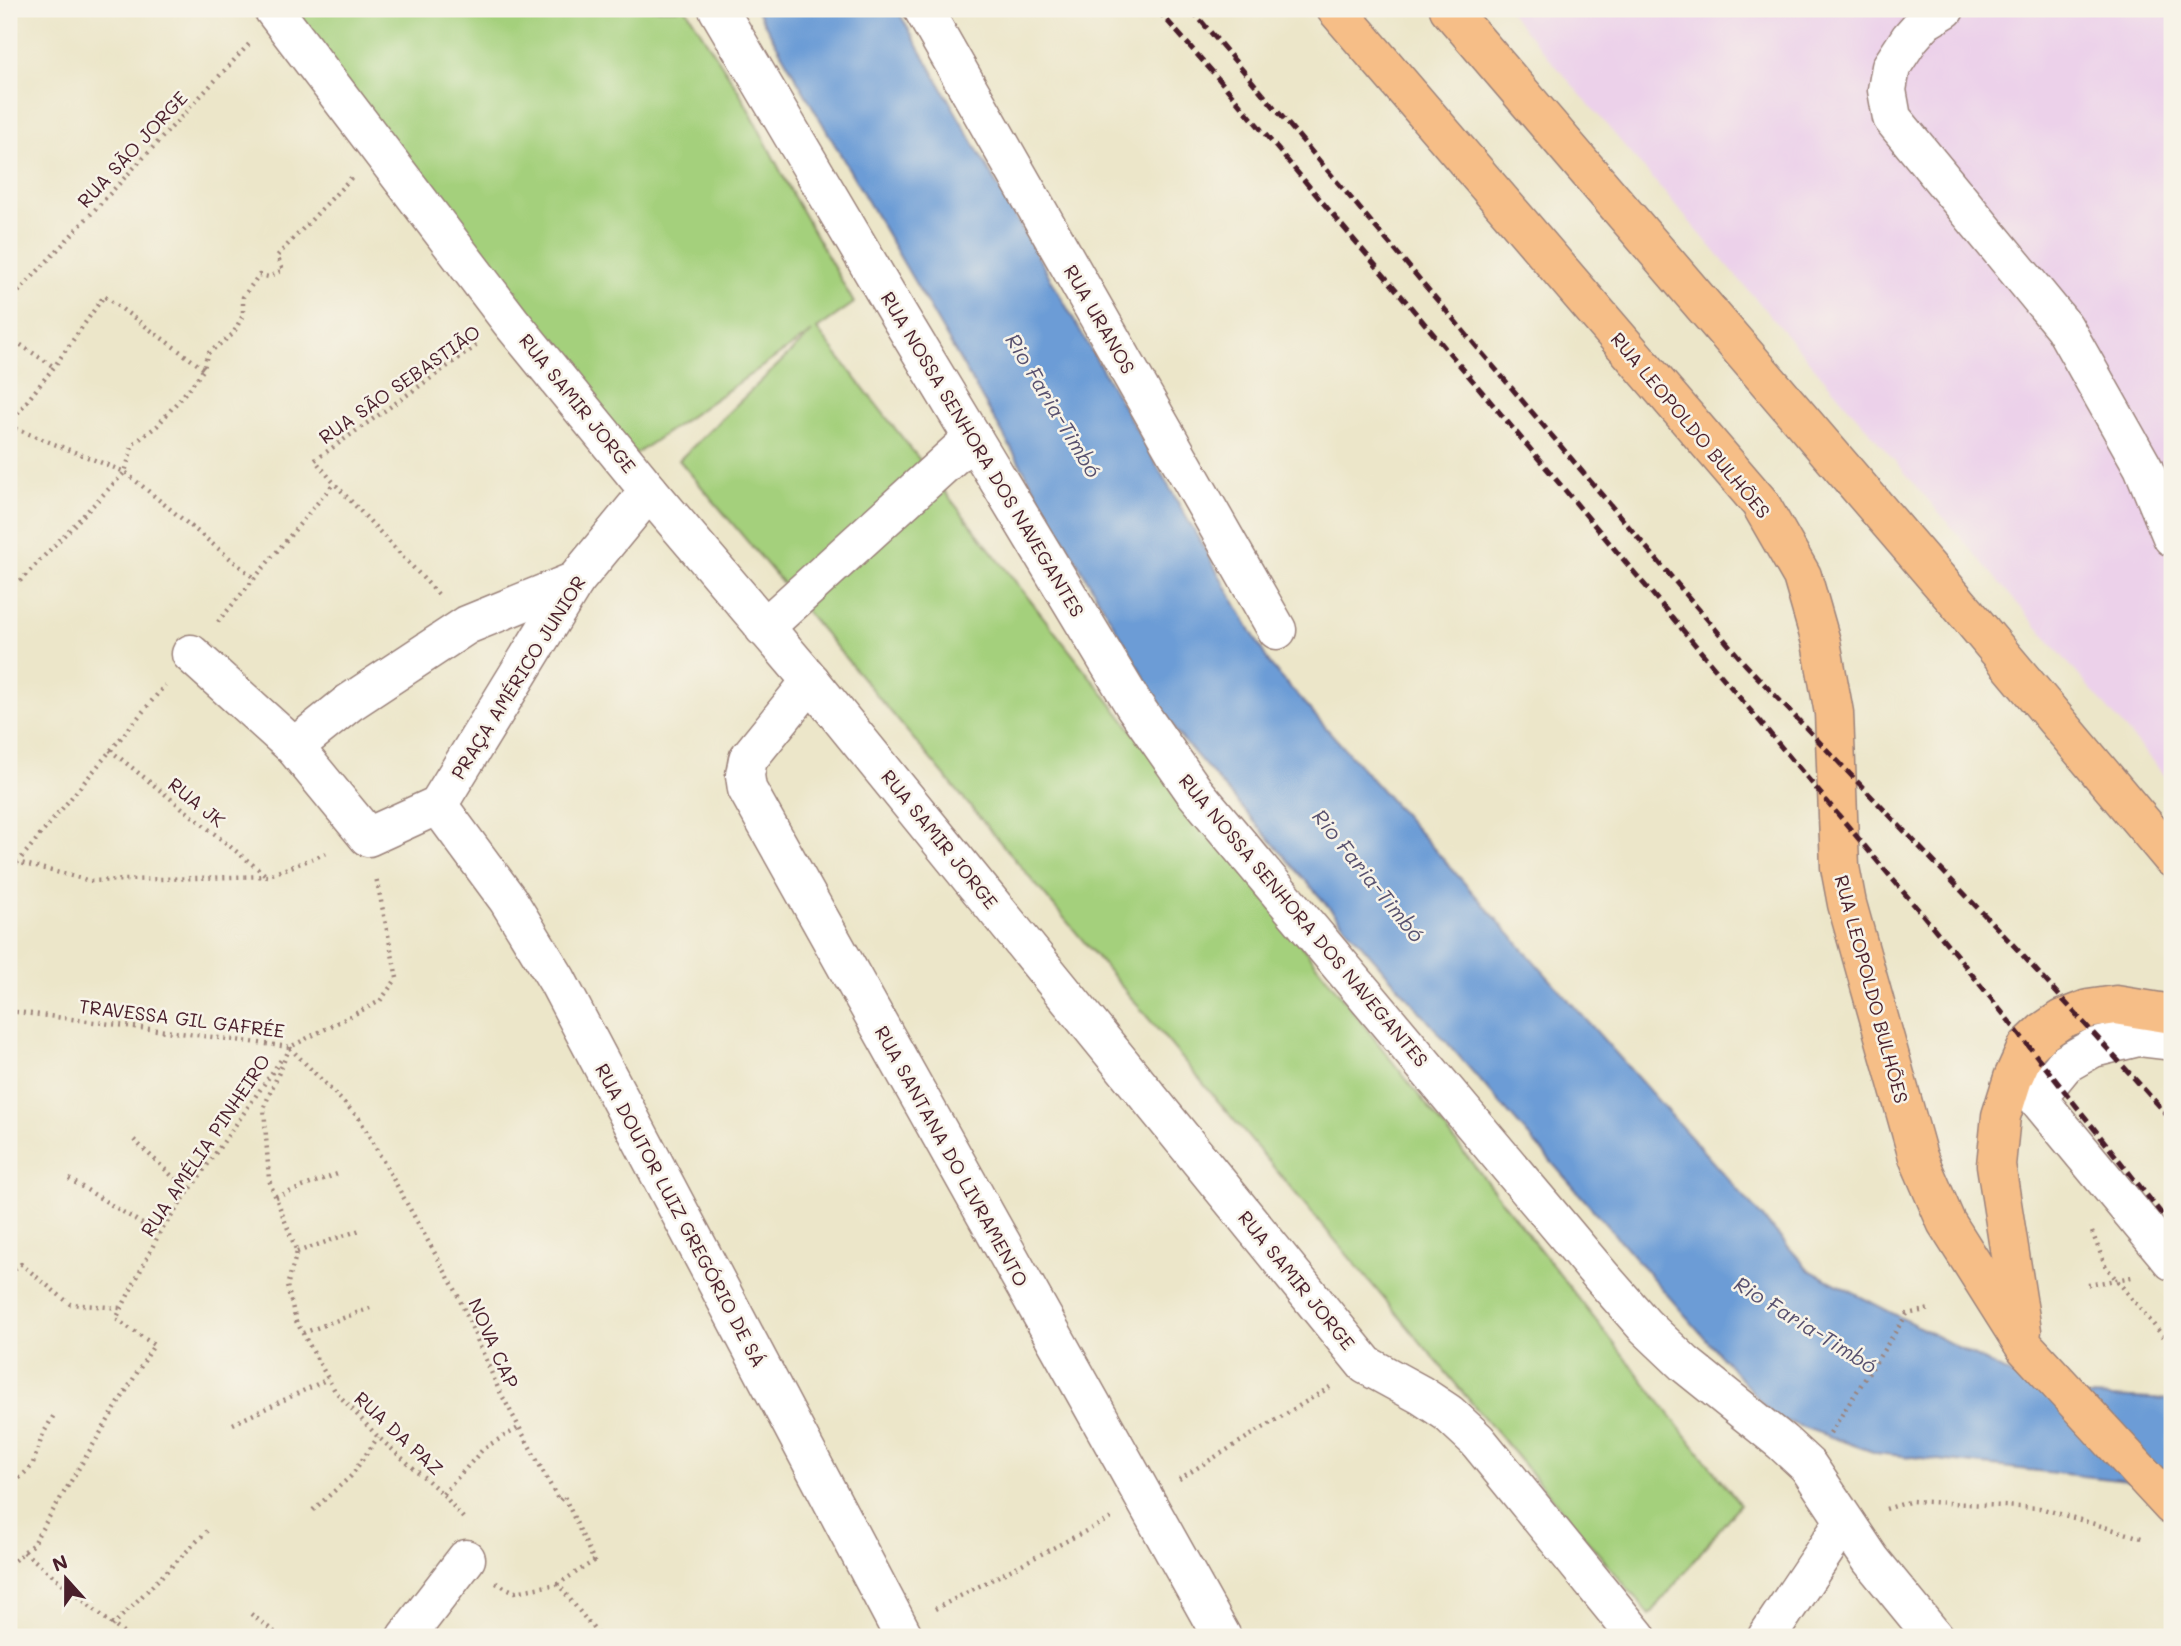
<svg xmlns="http://www.w3.org/2000/svg" width="2181" height="1646" font-family="Mali,sans-serif">
<rect width="100%" height="100%" fill="#f7f3e8"/>
<filter id="ink" filterUnits="userSpaceOnUse"><feTurbulence type="fractalNoise" baseFrequency=".0143" numOctaves="2"/><feDisplacementMap in="SourceGraphic" scale="14" xChannelSelector="R" yChannelSelector="G"/><feConvolveMatrix kernelMatrix="1 2 1 2 8 2 1 2 1" color-interpolation-filters="sRGB"/></filter>
<filter id="wash" filterUnits="userSpaceOnUse"><feTurbulence type="fractalNoise" baseFrequency=".00686" numOctaves="4" result="noise"/><feDisplacementMap in="SourceGraphic" scale="28" xChannelSelector="R" yChannelSelector="G"/><feGaussianBlur stdDeviation="1.57" result="paint"/><feColorMatrix in="noise" values="0 0 0 0 0 0 0 0 0 0 0 0 0 0 0 0 0 1.4 0 .05"/><feComposite in="paint" operator="in"/></filter>
<g filter="url(#wash)">
<rect width="100%" height="100%" fill="#ece6c9"/>
<!-- built -->
<polygon fill="#ecd1ea" points="1507,9 2172,9 2172,784"/>
<!-- green -->
<polygon fill="#a4d07c" stroke="#777854" stroke-width="2" points="273,9 686,9 740,93 795,199 854,303 817,329 1740,1504 1650,1615 679,460 812,332 627,460"/>
<!-- water -->
<polygon fill="#6c9cd6" stroke="#5b5e80" stroke-width="2" points="756,9 897,9 1271,666 1809,1270 2048,1394 2172,1400 2172,1486 1876,1453 1774,1417 1176,732"/>
</g>
<g filter="url(#ink)">
<g fill="none" stroke-linecap="round" stroke-linejoin="round">
<defs>
<g id="minor">
<polyline points="273,9 511,322 649,491 804,673 1366,1365 1421,1395 1448,1413 1477,1440 1637,1637"/>
<polyline points="718,9 898,314 1134,705 1194,791 1601,1276 1644,1325 1685,1364 1782,1442 1808,1466 1871,1560 1934,1637"/>
<polyline points="923,9 1277,630"/>
<polyline points="1945,9 1925,21 1910,38 1891,67 1887,90 1892,118 2064,327 2143,467 2172,537"/>
<polyline points="764,628 973,438"/>
<polyline points="191,654 294,747 368,837 438,805 575,581 649,491"/>
<polyline points="811,681 748,759 745,775 747,789 1222,1637"/>
<polyline points="294,747 349,703 467,625 575,581"/>
<polyline points="438,805 508,900 557,980 904,1637"/>
<polyline points="2172,1041 2138,1037 2093,1048 2065,1064 2037,1098 2172,1261"/>
<polyline points="406,1637 466,1559"/>
<polyline points="1767,1637 1844,1522"/>
</g>
<g id="major">
<polyline points="1336,9 1760,503 1802,576 1821,642 1834,713 1840,867 1847,904 1918,1157 1946,1222 2025,1347 2172,1506"/>
<polyline points="1449,9 1953,597 2172,858"/>
<polyline points="2022,1331 1996,1165 2001,1116 2013,1078 2027,1047 2043,1032 2062,1019 2088,1009 2116,1005 2172,1014"/>
</g>
</defs>
<!-- minor casing -->
<use href="#minor" stroke="#9b827a" stroke-width="41"/>
<!-- major casing -->
<use href="#major" stroke="#9b827a" stroke-width="41"/>
<!-- path -->
<g stroke="#9b827a" stroke-width="4.5" stroke-dasharray="2 5" stroke-linecap="butt">
<polyline points="9,302 250,43"/>
<polyline points="9,337 54,367"/>
<polyline points="9,424 54,367 104,296 204,369"/>
<polyline points="9,426 125,472 254,578"/>
<polyline points="20,581 125,472 133,444 157,426 191,386 204,369 207,354 233,334 243,315 243,297 259,275 269,277 283,270 277,256 352,177"/>
<polyline points="438,594 334,483 315,460 479,344"/>
<polyline points="218,622 334,483"/>
<polyline points="110,750 267,876"/>
<polyline points="9,860 91,881 267,876 330,852"/>
<polyline points="17,863 165,685"/>
<polyline points="9,1011 290,1047 380,1001 397,978 376,877"/>
<polyline points="290,1047 264,1107 269,1180 297,1252 287,1286 296,1321 335,1391 378,1437 443,1494 464,1519"/>
<polyline points="290,1048 359,1118 456,1291 498,1388 559,1501 564,1496 594,1561 558,1584 600,1637"/>
<polyline points="134,1140 188,1191"/>
<polyline points="69,1179 159,1234"/>
<polyline points="276,1197 337,1174"/>
<polyline points="2092,1232 2106,1267 2172,1347"/>
<polyline points="297,1252 360,1230"/>
<polyline points="9,1273 21,1264 70,1304 121,1308"/>
<polyline points="2088,1285 2132,1277"/>
<polyline points="303,1333 370,1308"/>
<polyline points="233,1424 328,1379"/>
<polyline points="1830,1433 1907,1314 1930,1309"/>
<polyline points="1179,1479 1330,1387"/>
<polyline points="9,1488 32,1466 43,1434 54,1415"/>
<polyline points="443,1494 484,1448 520,1427"/>
<polyline points="1886,1509 1912,1501 2040,1508 2145,1539"/>
<polyline points="313,1510 351,1476 378,1437"/>
<polyline points="24,1552 128,1637"/>
<polyline points="9,1565 32,1545 154,1345 116,1319 159,1234 283,1057"/>
<polyline points="496,1583 515,1592 558,1584"/>
<polyline points="935,1609 1111,1518"/>
<polyline points="251,1614 281,1637"/>
<polyline points="112,1626 207,1531"/>
</g>
<!-- minor -->
<use href="#minor" stroke="#fff" stroke-width="38"/>
<!-- major -->
<use href="#major" stroke="#f6be87" stroke-width="38"/>
<!-- rail -->
<g stroke="#4a1f2b" stroke-width="5" stroke-dasharray="10 5" stroke-linecap="butt">
<polyline points="1157,9 1217,77 1959,958 2172,1227"/>
<polyline points="1191,9 1745,664 2016,948 2172,1120"/>
</g>
</g>
</g>
<g text-anchor="middle" dominant-baseline="central" stroke-width="5" stroke-linejoin="round" paint-order="stroke">
<!-- street labels -->
<g font-size="19" fill="#4a1f2b" stroke="#f7f3e8">
<text transform="translate(132 149) rotate(-47)">RUA SÃO JORGE</text>
<text transform="translate(1100 319) rotate(60)">RUA URANOS</text>
<text transform="translate(399 384) rotate(-35)">RUA SÃO SEBASTIÃO</text>
<text transform="translate(578 403) rotate(51)">RUA SAMIR JORGE</text>
<text transform="translate(1691 425) rotate(50)">RUA LEOPOLDO BULHÕES</text>
<text transform="translate(983 454) rotate(59)">RUA NOSSA SENHORA DOS NAVEGANTES</text>
<text transform="translate(518 677) rotate(-58)">PRAÇA AMÉRICO JUNIOR</text>
<text transform="translate(197 802) rotate(39)">RUA JK</text>
<text transform="translate(940 839) rotate(51)">RUA SAMIR JORGE</text>
<text transform="translate(1304 920) rotate(50)">RUA NOSSA SENHORA DOS NAVEGANTES</text>
<text transform="translate(1872 989) rotate(75)">RUA LEOPOLDO BULHÕES</text>
<text transform="translate(182 1018) rotate(7)">TRAVESSA GIL GAFRÉE</text>
<text transform="translate(205 1145) rotate(-56)">RUA AMÉLIA PINHEIRO</text>
<text transform="translate(952 1156) rotate(61)">RUA SANTANA DO LIVRAMENTO</text>
<text transform="translate(681 1215) rotate(62)">RUA DOUTOR LUIZ GREGÓRIO DE SÁ</text>
<text transform="translate(1297 1280) rotate(51)">RUA SAMIR JORGE</text>
<text transform="translate(494 1343) rotate(66)">NOVA CAP</text>
<text transform="translate(399 1433) rotate(43)">RUA DA PAZ</text>
</g>
<!-- water labels -->
<g font-size="21" font-style="italic" fill="#58516f" stroke="#f7f3e8">
<text transform="translate(1054 405) rotate(59)">Rio Faria-Timbó</text>
<text transform="translate(1369 875) rotate(51)">Rio Faria-Timbó</text>
<text transform="translate(1806 1324) rotate(32)">Rio Faria-Timbó</text>
</g>
</g>
<!-- margin -->
<rect width="2181" height="1646" fill="none" stroke="#f7f3e8" stroke-width="35"/>
<!-- north arrow -->
<g transform="translate(66 1579) rotate(339)" stroke="#f7f3e8" stroke-width="5" paint-order="stroke">
<path d="M0-5L12 26L0 18L-12 26Z" fill="#4a1f2b"/>
<text y="-10" font-size="19" font-weight="bold" text-anchor="middle" fill="#4a1f2b">N</text>
</g>
</svg>
